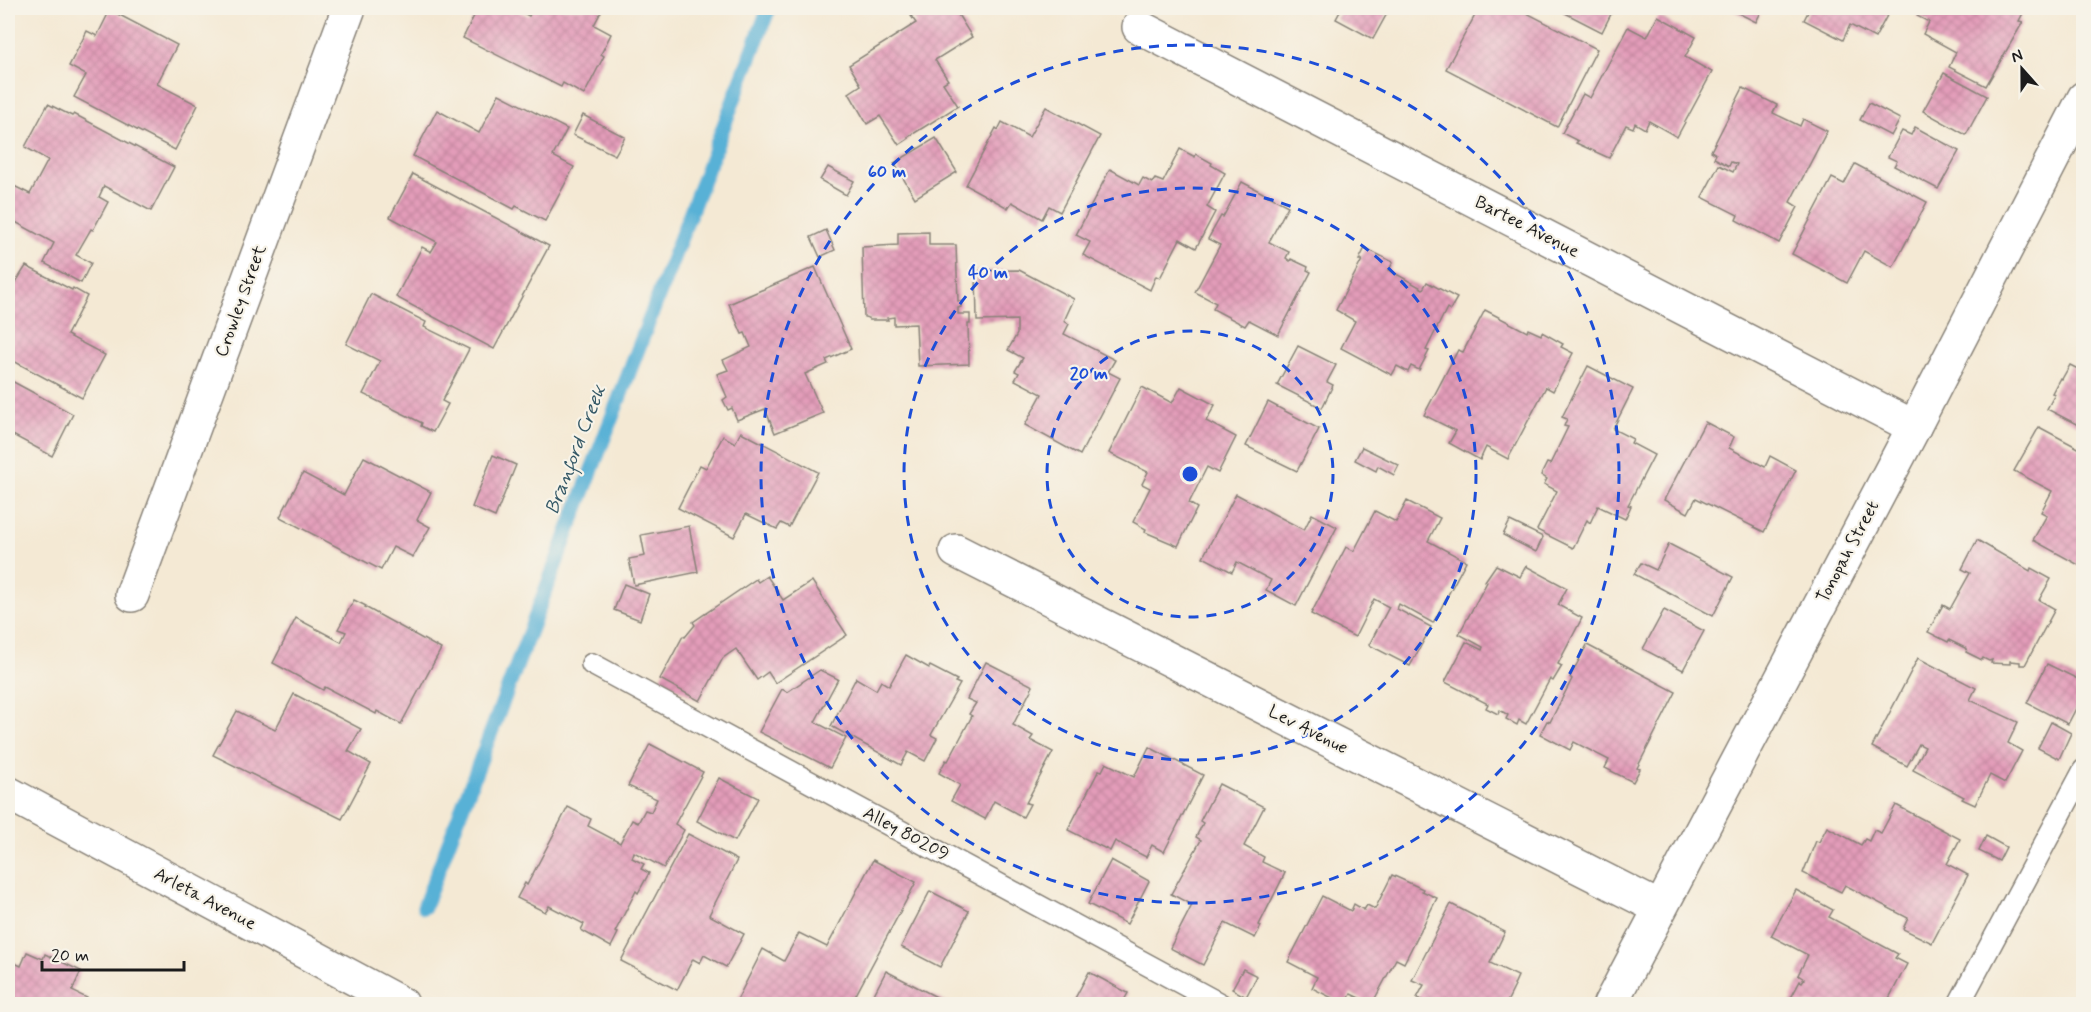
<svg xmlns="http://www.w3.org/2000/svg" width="2091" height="1012" font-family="Mynerve,sans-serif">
<defs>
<pattern id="building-cross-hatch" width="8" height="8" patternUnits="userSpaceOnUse" patternTransform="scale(1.5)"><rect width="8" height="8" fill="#e39cb9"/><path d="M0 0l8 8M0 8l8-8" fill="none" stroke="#c2869e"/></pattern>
</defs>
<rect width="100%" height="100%" fill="#f7f3e8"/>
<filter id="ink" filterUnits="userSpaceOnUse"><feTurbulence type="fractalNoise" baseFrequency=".0167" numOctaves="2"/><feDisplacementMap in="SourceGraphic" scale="12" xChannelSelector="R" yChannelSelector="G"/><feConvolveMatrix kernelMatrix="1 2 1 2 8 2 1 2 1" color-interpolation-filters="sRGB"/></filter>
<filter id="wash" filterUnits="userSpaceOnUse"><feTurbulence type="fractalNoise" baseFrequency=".008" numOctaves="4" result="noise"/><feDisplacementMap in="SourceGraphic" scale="24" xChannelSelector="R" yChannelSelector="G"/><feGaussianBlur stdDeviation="1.35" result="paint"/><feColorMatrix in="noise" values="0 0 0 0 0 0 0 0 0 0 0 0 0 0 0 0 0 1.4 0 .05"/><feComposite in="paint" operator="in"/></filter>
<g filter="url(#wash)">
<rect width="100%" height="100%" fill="#f4e9d4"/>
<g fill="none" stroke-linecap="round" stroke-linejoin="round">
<!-- stream -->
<polyline stroke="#59b1d6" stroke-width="15" points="424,907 769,8"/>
</g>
<g id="blocks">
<!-- building -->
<g fill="url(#building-cross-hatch)">
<polygon points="478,8 513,8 529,16 533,8 603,8 594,25 611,34 601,54 604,56 584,95 563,83 561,87 463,38"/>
<polygon points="924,8 954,8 972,37 935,60 948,80 943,83 958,106 908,137 908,139 899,145 880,116 867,124 849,93 861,85 849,65 916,23 911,16"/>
<polygon points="1342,8 1390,8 1373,39 1336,19"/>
<polygon points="1479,8 1517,8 1597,49 1557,127 1446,69"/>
<polygon points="1566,8 1614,8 1602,32 1563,12"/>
<polygon points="1728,8 1763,8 1756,22"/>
<polygon points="1810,8 1891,8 1875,38 1850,25 1843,40 1804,20"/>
<polygon points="1922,8 2013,8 2023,13 2019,21 2023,22 1986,86 1949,67 1956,52 1923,34 1929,22 1917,16"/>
<polygon points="110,10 177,45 157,84 198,105 175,150 74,97 86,75 69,66 87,31 97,36"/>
<polygon points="1658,16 1696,37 1685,57 1712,72 1677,137 1649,121 1645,129 1635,123 1633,128 1626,125 1609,158 1576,143 1578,141 1562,133 1583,94 1590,98 1628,27 1647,37"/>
<polygon points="1944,73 1987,96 1966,135 1923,111"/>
<polygon points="1743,88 1777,105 1773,113 1800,126 1803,119 1827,131 1790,202 1798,207 1779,243 1736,220 1738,215 1702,197 1719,165 1733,172 1737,164 1731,162 1729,166 1714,158 1716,154 1711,151"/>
<polygon points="499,94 567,129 553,156 574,167 545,221 516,206 514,209 413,156 437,110 479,133"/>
<polygon points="1869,103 1900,119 1891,136 1860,120"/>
<polygon points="48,104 72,116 74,114 174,167 151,211 104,186 99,197 108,202 93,230 91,229 76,255 91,263 81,283 44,263 54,243 8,218 8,183 30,194 48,160 25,147"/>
<polygon points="1046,107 1100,136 1060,212 1049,206 1042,219 1012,202 1008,208 966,185 996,128 998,130 1002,122 1029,137"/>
<polygon points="583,115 625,137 615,155 573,135"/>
<polygon points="1915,127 1959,151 1938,189 1894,166 1897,161 1888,157 1902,131 1911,135"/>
<polygon points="936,138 957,172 915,198 894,163"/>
<polygon points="1180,149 1195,157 1196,154 1212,163 1211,165 1225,173 1207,207 1215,212 1196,248 1180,239 1160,278 1156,276 1150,290 1083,255 1090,242 1076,235 1110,169 1139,185 1143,178 1152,183 1155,179 1163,182"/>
<polygon points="1855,164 1927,202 1893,267 1864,251 1847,283 1792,254 1832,178 1844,184"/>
<polygon points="828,167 854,181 846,195 820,180"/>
<polygon points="413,174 549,246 494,349 396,297 422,247 431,252 437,242 390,217"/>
<polygon points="1242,182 1288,206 1269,242 1289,252 1286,258 1290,261 1291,259 1308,267 1307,270 1311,272 1278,335 1249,320 1245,326 1213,309 1216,303 1195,292 1220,245 1208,239 1221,216 1223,217"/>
<polygon points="826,230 835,250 820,257 811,237"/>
<polygon points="929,232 929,245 956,245 958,301 961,301 961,307 958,308 958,314 970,314 970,324 968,324 969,364 918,366 916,324 894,325 894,317 887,318 888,320 869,320 869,318 864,317 862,247 898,245 898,233"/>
<polygon points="1365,248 1393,262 1389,270 1423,289 1427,282 1457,298 1450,310 1447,308 1426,350 1429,351 1419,370 1411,366 1408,372 1397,366 1392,375 1341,348 1355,321 1336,310 1362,260 1359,260"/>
<polygon points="26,266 72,290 73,288 87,296 67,335 105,355 82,398 8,358 8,278 16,282"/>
<polygon points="815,267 851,349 826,360 828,364 805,374 823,413 775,433 765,409 737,420 732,408 728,410 723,400 727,397 717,374 728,370 723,360 751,347 745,333 742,334 729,304"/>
<polygon points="1019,270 1074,299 1064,321 1069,324 1064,334 1115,360 1108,372 1120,378 1080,455 1025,425 1042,394 1015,380 1019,373 1015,371 1023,358 1008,350 1017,334 1017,320 977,321 976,271"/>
<polygon points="371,294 426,322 424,327 469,349 442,401 448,404 433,432 421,426 422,423 363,394 380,361 346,344"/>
<polygon points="1485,310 1527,332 1528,329 1541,335 1542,332 1563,344 1561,347 1573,353 1553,391 1546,387 1508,459 1486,447 1480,460 1449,443 1456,431 1424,415 1458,350 1463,352"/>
<polygon points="1298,346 1336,365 1327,382 1333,385 1322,408 1277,385"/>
<polygon points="2070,365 2084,372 2084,428 2047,409 2055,394 2052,393 2060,378 2062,379"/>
<polygon points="1588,366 1633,389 1613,429 1633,439 1631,443 1654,455 1628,505 1631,506 1625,519 1598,506 1590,523 1587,520 1573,548 1537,530 1557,491 1544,484 1547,479 1541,475 1547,463 1550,464 1568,427 1564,426 1567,419 1562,417"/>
<polygon points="8,379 73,414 52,456 11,434 8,441"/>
<polygon points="1142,387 1172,403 1181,387 1215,405 1206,421 1236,437 1218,473 1207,467 1189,503 1197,508 1178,546 1145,532 1146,529 1133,522 1150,488 1142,484 1148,472 1109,453"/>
<polygon points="1268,402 1319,429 1297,471 1246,446"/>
<polygon points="1705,422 1734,437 1729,448 1765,467 1770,456 1796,470 1764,532 1696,498 1688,513 1664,500"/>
<polygon points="2039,427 2084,451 2084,568 2033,540 2047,515 2041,512 2052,491 2014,471"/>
<polygon points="741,432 818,472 789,527 781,523 777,529 746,514 734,537 678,508 700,465 706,468 723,436 735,443"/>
<polygon points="1362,447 1399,465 1394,475 1378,466 1376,471 1355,460"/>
<polygon points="493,455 516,465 495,517 472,507"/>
<polygon points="364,457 431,492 417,520 430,527 413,557 393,547 381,570 280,517 303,473 344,495"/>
<polygon points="1236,494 1304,530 1312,514 1337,527 1296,606 1266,590 1271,580 1237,562 1232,572 1203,557"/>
<polygon points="1407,501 1440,518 1428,541 1466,561 1433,623 1399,604 1397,609 1431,627 1410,666 1369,645 1389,607 1374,599 1355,637 1311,614 1346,547 1354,551 1375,511 1396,522"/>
<polygon points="1510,521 1543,537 1536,552 1503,535"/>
<polygon points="689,526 698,572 634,585 629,559 645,556 641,535"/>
<polygon points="1977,540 2030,571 2031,568 2051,579 2039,600 2055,609 2025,665 2020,665 2020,662 2010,661 2010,664 1991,663 1992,660 1989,661 1983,658 1982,660 1966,652 1967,649 1949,640 1948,642 1928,632 1943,605 1950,609 1970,573 1962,569"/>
<polygon points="1669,544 1733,577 1713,616 1634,574 1641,563 1656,570"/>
<polygon points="1496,565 1520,577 1526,566 1567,588 1558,605 1582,618 1558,664 1562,666 1553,681 1550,679 1526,724 1519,720 1517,725 1506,719 1508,715 1500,710 1498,714 1486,708 1488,704 1445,682 1466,642 1482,650 1483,647 1459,634 1487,582 1485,581"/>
<polygon points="767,576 783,600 812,581 847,635 775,683 768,672 757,680 736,649 723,658 700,701 660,679 683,636 685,637 695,625 693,622 756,579 758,582"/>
<polygon points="624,584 649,594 640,620 614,610"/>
<polygon points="354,600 366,606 365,607 441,649 401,724 377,711 376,714 325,687 323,690 273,663 296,618 341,642 346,632 338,629"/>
<polygon points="1664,610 1704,631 1683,670 1643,649"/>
<polygon points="1587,645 1676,692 1637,768 1640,769 1633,782 1605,768 1609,760 1574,742 1570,750 1540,734 1547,721 1550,722 1572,679 1570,677"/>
<polygon points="906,655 929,668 930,666 957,680 955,682 960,684 931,735 937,738 925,761 908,752 901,765 831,726 856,678 876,690 881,681 889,686"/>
<polygon points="1918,658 1976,688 1970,700 2018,722 2008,743 2022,751 2005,783 1990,775 1975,805 1962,799 1964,797 1913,770 1925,747 1919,744 1907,766 1872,747"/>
<polygon points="986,662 1033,686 1013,725 1033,736 1030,740 1053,752 1026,803 1030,804 1023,817 994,801 985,819 951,801 960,785 939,773 946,760 948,761 972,716 969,714 976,703 967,699"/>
<polygon points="2047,664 2084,682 2084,693 2068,724 2027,703"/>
<polygon points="820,670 838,679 815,722 846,738 830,768 759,732 782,689 787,692"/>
<polygon points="294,694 361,729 348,751 371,764 342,819 213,755 237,711 275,730"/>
<polygon points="2051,722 2071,733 2059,759 2038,748"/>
<polygon points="650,744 703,772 675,824 684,830 664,868 634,852 632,858 644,864 641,869 649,873 638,893 636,891 615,932 618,933 611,947 581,930 584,924 549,906 545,912 517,898 525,883 527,885 568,807 591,819 588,826 620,843 632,820 638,823 645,810 651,812 657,799 628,786"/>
<polygon points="1149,747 1203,775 1164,852 1152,845 1146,857 1115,841 1110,851 1068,830 1099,770 1102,771 1106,763 1134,777"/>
<polygon points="719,778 758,798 735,841 697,821"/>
<polygon points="1219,784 1264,807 1244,846 1264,857 1262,862 1285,873 1259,925 1261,926 1255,938 1225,923 1203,965 1170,948 1192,905 1171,894 1201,840 1196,837 1203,823 1200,821"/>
<polygon points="1896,805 1960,839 1947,864 1968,875 1932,943 1903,929 1908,918 1845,885 1841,892 1803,873 1816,841 1819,842 1827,827 1861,845 1865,839 1869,841 1874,830 1881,833"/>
<polygon points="688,834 737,860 709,915 744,934 726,967 704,955 700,963 693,959 677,990 621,961"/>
<polygon points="1986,836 2006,847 1999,861 1979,851"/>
<polygon points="873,860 916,882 851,1004 735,1004 763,949 784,961 799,933 827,947"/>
<polygon points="1111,860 1149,881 1127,924 1088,904"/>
<polygon points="1392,875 1423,889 1422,891 1437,898 1404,963 1396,959 1372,1004 1351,994 1346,1004 1344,1004 1312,988 1317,977 1288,962 1322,896 1351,911 1354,904 1364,910 1367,905 1375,909"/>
<polygon points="1796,890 1833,910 1829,917 1898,954 1895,958 1907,964 1886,1004 1790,1004 1793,999 1791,998 1800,981 1802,982 1804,979 1798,975 1808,955 1771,936"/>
<polygon points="930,891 969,911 940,967 901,947"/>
<polygon points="1451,904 1505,932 1490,963 1518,976 1514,985 1515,986 1506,1004 1430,1004 1417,998 1424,985 1412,980"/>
<polygon points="27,952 43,959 45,954 81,971 72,991 87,998 84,1004 8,1004 8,960 21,966"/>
<polygon points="1243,969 1257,976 1246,997 1232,989"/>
<polygon points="886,971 950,1004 869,1004"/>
<polygon points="1089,972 1128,993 1122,1004 1072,1004"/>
</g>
</g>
</g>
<g filter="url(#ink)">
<use href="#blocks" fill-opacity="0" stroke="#888278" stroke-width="1.5"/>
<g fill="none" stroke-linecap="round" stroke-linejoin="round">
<defs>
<g id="lane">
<polyline points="592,664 1220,1004"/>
<polyline points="1959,1004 2084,770"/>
</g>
<g id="street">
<polyline points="1139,27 1914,427"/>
<polyline points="956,551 1660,908"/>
<polyline points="132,595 349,8"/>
<polyline points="1610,1004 1914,427 2084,98"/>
</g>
<polyline id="secondary" points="8,793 402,1004"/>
</defs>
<!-- lane casing -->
<use href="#lane" stroke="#888278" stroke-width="24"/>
<!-- street casing -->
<use href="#street" stroke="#888278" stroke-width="36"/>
<!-- secondary casing -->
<use href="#secondary" stroke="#888278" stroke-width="36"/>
<!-- lane -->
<use href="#lane" stroke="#fff" stroke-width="21"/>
<!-- street -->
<use href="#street" stroke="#fff" stroke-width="33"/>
<!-- secondary -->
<use href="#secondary" stroke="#fff" stroke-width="33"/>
</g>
</g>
<!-- distance rings -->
<g fill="none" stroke="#1d4ed8" stroke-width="3" stroke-dasharray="10 8">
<circle cx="1190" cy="474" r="143"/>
<circle cx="1190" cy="474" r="286"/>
<circle cx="1190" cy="474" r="429"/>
</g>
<g text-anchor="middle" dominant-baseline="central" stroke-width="4.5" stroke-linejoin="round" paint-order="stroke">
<!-- street labels -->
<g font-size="18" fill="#1c1c1c" stroke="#f7f3e8">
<text transform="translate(1527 227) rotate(27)">Bartee Avenue</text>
<text transform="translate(241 301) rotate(-70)">Crowley Street</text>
<text transform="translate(1848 552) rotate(-62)">Tonopah Street</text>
<text transform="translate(1308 730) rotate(27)">Lev Avenue</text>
<text transform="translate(906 834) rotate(28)">Alley 80209</text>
<text transform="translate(205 899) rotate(28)">Arleta Avenue</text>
</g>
<!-- water labels -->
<g font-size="20" font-style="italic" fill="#345866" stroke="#f7f3e8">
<text transform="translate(576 450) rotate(-69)">Branford Creek</text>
</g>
</g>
<circle cx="1190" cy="474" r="9" fill="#1d4ed8" stroke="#f7f3e8" stroke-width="3"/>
<g font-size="18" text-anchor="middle" font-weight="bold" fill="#1d4ed8" stroke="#f7f3e8" stroke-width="4.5" stroke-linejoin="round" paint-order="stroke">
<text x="887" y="177">60 m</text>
<text x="988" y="278">40 m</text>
<text x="1089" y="379">20 m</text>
</g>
<!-- margin -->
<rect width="2091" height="1012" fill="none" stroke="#f7f3e8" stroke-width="30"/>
<!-- north arrow -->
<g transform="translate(2022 69) rotate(339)" stroke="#f7f3e8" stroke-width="4.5" paint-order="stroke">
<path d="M0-4.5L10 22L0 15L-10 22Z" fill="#1c1c1c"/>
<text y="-9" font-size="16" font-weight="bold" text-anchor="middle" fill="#1c1c1c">N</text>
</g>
<!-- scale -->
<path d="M42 961v9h142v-9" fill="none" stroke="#1c1c1c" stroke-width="3"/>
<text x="51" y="961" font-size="18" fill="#1c1c1c" stroke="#f7f3e8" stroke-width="4.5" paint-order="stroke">20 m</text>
</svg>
